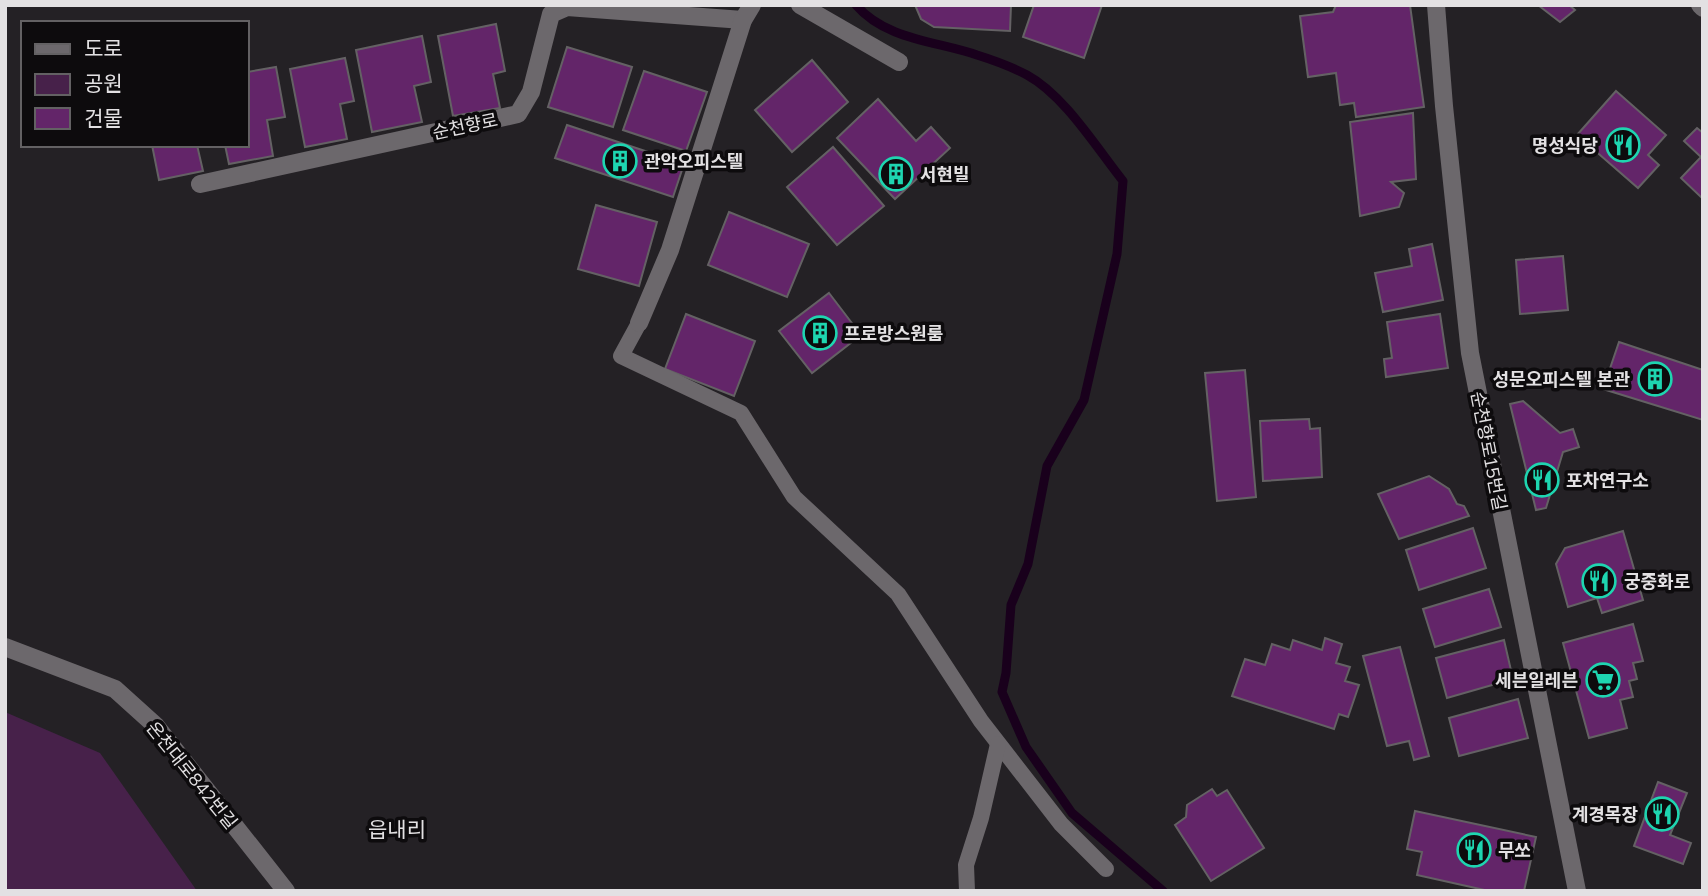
<svg xmlns="http://www.w3.org/2000/svg" width="1708" height="896" font-family="Mulish,'Noto Sans KR',sans-serif">
<rect width="100%" height="100%" fill="#242125"/>
<!-- green -->
<polygon fill="#47214a" points="5,712 100,753 197,891 5,891"/>
<g fill="none" stroke-linecap="round" stroke-linejoin="round">
<!-- stream -->
<path stroke="#19001c" stroke-width="9" d="M856,5C886,40 936,41 977,55C993,60 1012,67 1027,75C1064,95 1096,147 1123,181L1117,254L1084,400L1047,466L1028,564L1011,605L1006,673L1002,692L1026,747L1072,813L1163,891"/>
</g>
<!-- building -->
<g fill="#632569" stroke="#646164" stroke-width="2">
<polygon points="915,5 1011,5 1010,31 934,27 921,19"/>
<polygon points="1034,5 1102,5 1084,58 1023,37"/>
<polygon points="1336,5 1410,5 1424,107 1356,117 1354,103 1340,105 1336,73 1308,77 1300,16 1333,12"/>
<polygon points="1538,5 1569,5 1575,10 1560,22"/>
<polygon points="496,24 505,71 493,74 500,108 453,116 438,36"/>
<polygon points="422,36 431,82 414,86 422,122 372,132 356,50"/>
<polygon points="567,47 632,67 613,127 548,107"/>
<polygon points="345,58 354,101 340,104 347,139 305,147 290,69"/>
<polygon points="812,60 848,102 792,152 755,110"/>
<polygon points="276,67 285,117 267,120 273,156 229,164 225,145 247,145 247,72"/>
<polygon points="644,71 707,92 686,151 623,130"/>
<polygon points="1616,91 1666,135 1648,155 1659,165 1638,188 1577,135"/>
<polygon points="878,99 916,141 931,127 950,148 895,199 837,138"/>
<polygon points="1413,113 1416,179 1391,182 1404,193 1399,207 1360,216 1350,122"/>
<polygon points="567,125 684,164 673,197 555,158"/>
<polygon points="1697,128 1703,133 1703,199 1681,178 1701,157 1684,141"/>
<polygon points="152,145 197,145 203,171 159,180"/>
<polygon points="833,147 884,206 837,245 787,187"/>
<polygon points="596,205 657,222 639,286 578,269"/>
<polygon points="729,212 809,244 787,297 708,265"/>
<polygon points="1432,244 1443,300 1383,312 1375,273 1412,266 1409,249"/>
<polygon points="1563,256 1568,310 1520,314 1516,260"/>
<polygon points="829,293 861,335 812,373 779,331"/>
<polygon points="686,314 755,341 734,396 665,369"/>
<polygon points="1440,314 1448,368 1386,377 1384,359 1392,358 1387,322"/>
<polygon points="1619,342 1703,370 1703,420 1603,389"/>
<polygon points="1245,370 1256,497 1217,501 1205,373"/>
<polygon points="1523,401 1560,433 1573,429 1579,447 1563,452 1546,508 1536,510 1510,404"/>
<polygon points="1309,419 1310,429 1320,428 1322,477 1263,481 1260,421"/>
<polygon points="1429,476 1449,489 1457,504 1464,506 1469,516 1399,539 1378,494"/>
<polygon points="1473,528 1486,568 1419,590 1406,550"/>
<polygon points="1623,531 1643,600 1602,613 1597,598 1568,607 1556,564 1565,548"/>
<polygon points="1489,589 1501,627 1435,647 1423,609"/>
<polygon points="1633,624 1643,661 1633,663 1637,679 1629,681 1633,697 1620,700 1627,728 1589,738 1563,643"/>
<polygon points="1325,638 1342,644 1336,663 1350,667 1345,681 1359,685 1348,717 1339,714 1334,729 1232,696 1245,659 1265,665 1272,644 1290,650 1293,640 1322,650"/>
<polygon points="1504,640 1513,679 1447,698 1436,658"/>
<polygon points="1400,647 1429,756 1414,760 1409,741 1387,746 1363,656"/>
<polygon points="1518,699 1528,738 1459,756 1449,718"/>
<polygon points="1658,782 1687,793 1670,835 1691,843 1683,864 1634,846"/>
<polygon points="1212,789 1217,796 1227,790 1264,848 1211,881 1175,825 1186,817 1187,805"/>
<polygon points="1415,811 1536,837 1524,891 1489,891 1417,875 1422,852 1407,849"/>
</g>
<g fill="none" stroke-linecap="round" stroke-linejoin="round">
<!-- service -->
<g stroke="#6c686c" stroke-width="16">
<polyline points="639,323 621,356 741,413 794,497 898,594 981,721 1061,824 1106,869"/>
<polyline points="967,891 966,865 981,818 998,744"/>
</g>
<!-- minor -->
<g stroke="#6c686c" stroke-width="18">
<polyline points="800,5 899,62"/>
<polyline points="1436,5 1444,106 1470,353 1577,891"/>
<polyline points="200,184 518,114 531,92 551,14 567,7 743,20"/>
<polyline points="639,323 670,250 743,20 752,5"/>
<polyline points="5,647 115,689 156,726 286,891"/>
</g>
<!-- secondary -->
<polyline stroke="#6c686c" stroke-width="18" points="1700,5 1703,8"/>
</g>
<!-- icons -->
<defs>
<symbol id="restaurant-ring" viewBox="-11 -11 22 22"><circle r="9.5" fill="#0d0b0d" stroke="#1ed5b0" stroke-width="1.5"/><path d="M-5-6h1v4h1v-4h1v4h1v-4h1v5L-1.5 .5V6h-2V.5L-5-1ZM5-6V6H3V1.5H1.5Q1.5-4 5-6Z" fill="#1ed5b0"/></symbol>
<symbol id="building-ring" viewBox="-11 -11 22 22"><circle r="9.5" fill="#0d0b0d" stroke="#1ed5b0" stroke-width="1.5"/><path d="M-4-6H4V6H1V3H-1V6H-4ZM-2.5-4.3h1.7v1.8h-1.7ZM.8-4.3h1.7v1.8H.8ZM-2.5-1h1.7V.8h-1.7ZM.8-1h1.7V.8H.8Z" fill="#1ed5b0"/></symbol>
<symbol id="supermarket-ring" viewBox="-11 -11 22 22"><circle r="9.5" fill="#0d0b0d" stroke="#1ed5b0" stroke-width="1.5"/><path d="M-6-5.5h2.5l.6 2H6L4.5 2H-2.5L-4.4-4H-6ZM-1.5 3.2a1.3 1.3 0 1 0 .1 0ZM3 3.2a1.3 1.3 0 1 0 .1 0Z" fill="#1ed5b0"/></symbol>
</defs>
<g fill-rule="evenodd">
<use href="#restaurant-ring" x="1604" y="126" width="38" height="38"/>
<use href="#building-ring" x="601" y="142" width="38" height="38"/>
<use href="#building-ring" x="877" y="155" width="38" height="38"/>
<use href="#building-ring" x="801" y="314" width="38" height="38"/>
<use href="#building-ring" x="1636" y="360" width="38" height="38"/>
<use href="#restaurant-ring" x="1523" y="461" width="38" height="38"/>
<use href="#restaurant-ring" x="1580" y="562" width="38" height="38"/>
<use href="#supermarket-ring" x="1584" y="661" width="38" height="38"/>
<use href="#restaurant-ring" x="1643" y="795" width="38" height="38"/>
<use href="#restaurant-ring" x="1455" y="831" width="38" height="38"/>
</g>
<g text-anchor="middle" dominant-baseline="central" stroke-width="7" stroke-linejoin="round" paint-order="stroke">
<!-- street labels -->
<g font-size="18" fill="#e3e1e3" stroke="#0d0b0d">
<text transform="translate(465 126) rotate(-12)">순천향로</text>
<text transform="translate(1489 451) rotate(79)">순천향로15번길</text>
<text transform="translate(192 775) rotate(51)">온천대로842번길</text>
</g>
<!-- poi labels -->
<g font-size="18" font-weight="bold" fill="#e3e1e3" stroke="#0d0b0d" text-anchor="start">
<text x="1598" y="145" text-anchor="end">명성식당</text>
<text x="644" y="161">관악오피스텔</text>
<text x="920" y="174">서현빌</text>
<text x="844" y="333">프로방스원룸</text>
<text x="1630" y="379" text-anchor="end">성문오피스텔 본관</text>
<text x="1566" y="480">포차연구소</text>
<text x="1624" y="581">궁중화로</text>
<text x="1578" y="680" text-anchor="end">세븐일레븐</text>
<text x="1638" y="814" text-anchor="end">계경목장</text>
<text x="1498" y="850">무쏘</text>
</g>
<!-- quarter labels -->
<g font-size="21" fill="#e3e1e3" stroke="#0d0b0d">
<text x="397" y="829">읍내리</text>
</g>
</g>
<!-- border -->
<rect width="1708" height="896" fill="none" stroke="#e3e1e3" stroke-width="14"/>
<!-- legend -->
<rect x="21" y="21" width="228" height="126" fill="#0d0b0d" stroke="#636163" stroke-width="2"/>
<rect x="35" y="44" width="35" height="10" fill="#6c686c" stroke="#636163" stroke-width="2"/>
<text x="84" y="56" font-size="21" fill="#e3e1e3">도로</text>
<rect x="35" y="74" width="35" height="21" fill="#47214a" stroke="#636163" stroke-width="2"/>
<text x="84" y="91" font-size="21" fill="#e3e1e3">공원</text>
<rect x="35" y="108" width="35" height="21" fill="#632569" stroke="#636163" stroke-width="2"/>
<text x="84" y="126" font-size="21" fill="#e3e1e3">건물</text>
</svg>
